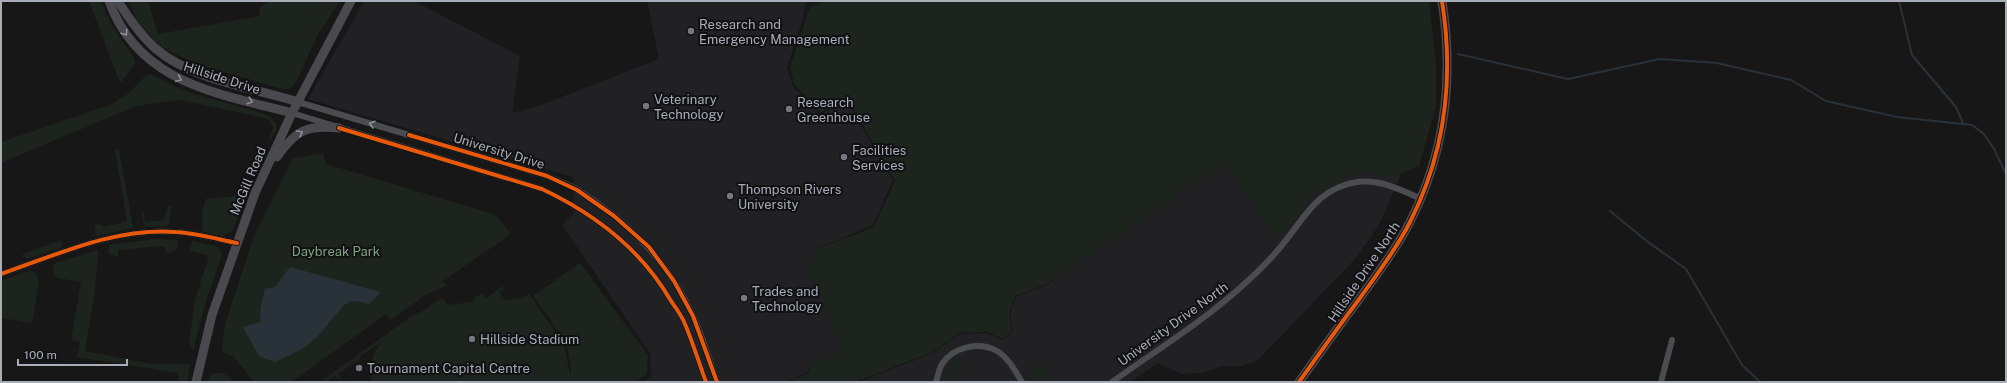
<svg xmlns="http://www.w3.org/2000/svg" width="2007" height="383" font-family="'Public Sans',sans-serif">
<rect width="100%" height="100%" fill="#171717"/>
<!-- built -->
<g fill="#212123">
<polygon points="364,1 414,1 520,56 512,113 541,105 659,59 647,1 806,1 802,22 787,68 793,86 820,115 846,100 893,180 873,225 816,249 810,275 844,352 810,363 808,372 787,382 643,382 651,376 650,353 562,225 574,213 573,177 308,99"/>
<polygon points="1224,151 1409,156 1379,225 1355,259 1257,361 1243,366 1222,366 1203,373 1182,374 1158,363 1130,382 858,382 933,353 959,334 986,333 1003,340 1013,331 1010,313 1016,297 1047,285"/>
</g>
<!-- green -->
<g fill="#1d241e">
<path d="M89,1H101C108,22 122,41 135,59V64L120,83Z"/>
<polygon points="129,1 148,1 158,34 260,16 259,9 268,1 340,1 316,38 297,81 290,89 282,89 196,64 160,46 136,20"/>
<polygon points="825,1 1429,1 1436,67 1436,106 1419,166 1390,177 1362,173 1340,179 1316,192 1278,240 1225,163 1047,284 1015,296 1009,313 1012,331 1003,339 987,332 959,333 933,352 855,382 789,382 809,373 810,363 844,352 810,275 816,249 874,227 895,181 847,98 820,113 794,84 790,67 810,7"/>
<polygon points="151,74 182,90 268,115 276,123 276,131 268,143 273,127 270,121 265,118 179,100 136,106 1,163 1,142 110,105 129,93 145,76"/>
<polygon points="119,149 133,228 96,236 94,226 99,224 104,227 127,221 115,150"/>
<polygon points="323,153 326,164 496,215 511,234 443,281 447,286 427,294 391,320 386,314 292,382 254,382 234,357 222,352 225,324 254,236 293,158"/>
<polygon points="236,196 244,198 244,202 232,231 223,236 203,232 202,211 206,199"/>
<polygon points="168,206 171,206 170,223 166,226 146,227 144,225 142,212 144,212 145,222 163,220"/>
<path d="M155,239L177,240L179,243C176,251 174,253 166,253L165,246L118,250V257L109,254V245Z"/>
<polygon points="61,240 63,247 27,259 23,256 23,254"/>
<polygon points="192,241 216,246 221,250 222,255 206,301 193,350 189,343 195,300 209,256 190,251"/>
<polygon points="98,250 95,291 85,351 153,364 190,364 187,382 178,382 179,373 77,357 80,342 71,340 81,282 58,278 54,275 53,267 56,263"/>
<path d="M580,263L648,355L647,374L636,382H371L373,357L380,343L364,354L362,353L360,359L338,374L341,379L348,375L340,380L335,376L326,382H320L413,315C427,312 432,300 444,298L447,305L473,302L474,297L483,294L486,298L503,286L504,289L499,292L505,300L522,298L529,294L564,344L570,375C575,345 548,319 533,296Z"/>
<polygon points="29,271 35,272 39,281 32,323 1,318 1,281"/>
<polygon points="958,357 962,359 958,372 957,373 955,369 949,382 943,382 949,367"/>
<polygon points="1036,363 1042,364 1045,363 1046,365 1041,368 1051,382 1033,382 1027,371"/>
<polygon points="213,373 223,373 231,378 231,382 207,382"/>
</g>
<!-- water -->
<path fill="#2a3239" d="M290,267L381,292L368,305L364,302L351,301L344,305L317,337L304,348L275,362L259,356L243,327L261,322C259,308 262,303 265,289L275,287Z"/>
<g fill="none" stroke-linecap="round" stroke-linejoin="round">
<!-- stream -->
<g stroke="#2a3239" stroke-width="2">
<polyline points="1899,1 1912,55 1956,107 1963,123"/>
<polyline points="1458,54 1568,79 1660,59 1717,63 1791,80 1826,101 1897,117 1972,125 1984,134 1994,149 2006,174"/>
<polyline points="1610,211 1648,242 1686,269 1742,365 1760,382"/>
</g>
<!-- street -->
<g stroke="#4b4c50" stroke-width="6">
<path d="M298,102L547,176C557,181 568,184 578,190C626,220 670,263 693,316C703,337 709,360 717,382"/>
<path d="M292,113L542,189C595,214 641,249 671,301C676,308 682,316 685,324C693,343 699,363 706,382"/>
<path d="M1,274C56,255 116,227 176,232C196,233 217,239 237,243"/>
<path d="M936,382C938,376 939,369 942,364C953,347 979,341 997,351C1009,358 1015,371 1022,382"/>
<path d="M1112,382C1155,351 1201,323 1241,287C1256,274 1270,260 1283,244C1301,222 1314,196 1342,186C1369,175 1393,186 1417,197"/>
<polyline points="1661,382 1672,340"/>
</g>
<!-- secondary -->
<g stroke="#4a4a4e" stroke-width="9">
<path d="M109,1C139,84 218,93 292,113"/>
<path d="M118,1C129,19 140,35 156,49C192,80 253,88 298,102"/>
<path d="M277,157C296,130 306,125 339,128"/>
<polyline points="196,382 212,315 255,193 292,113 351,1"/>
<path d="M1299,382C1319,354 1339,326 1360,298C1377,274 1396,250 1410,222C1445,153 1454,77 1442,1"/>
</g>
<defs>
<g id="cycleway">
<path d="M339,128L542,189C595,214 641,249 671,301C676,308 682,316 685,324C693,343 699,363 706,382"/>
<polyline points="409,135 547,176 577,190 614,216 649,247 674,281 693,316 717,382"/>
<path d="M1,274C56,255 116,227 176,232C196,233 217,239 237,243"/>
<path d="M1299,382C1319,354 1339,326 1360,298C1377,274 1396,250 1410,222C1445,153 1454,77 1442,1"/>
</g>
</defs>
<!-- cycleway casing -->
<use href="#cycleway" stroke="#111113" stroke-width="6"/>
<!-- cycleway -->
<use href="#cycleway" stroke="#e8590c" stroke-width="4"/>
</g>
<!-- one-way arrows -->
<defs><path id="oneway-chevron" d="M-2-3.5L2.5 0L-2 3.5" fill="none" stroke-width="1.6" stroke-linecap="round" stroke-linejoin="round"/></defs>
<g stroke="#8c8f98">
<use href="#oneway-chevron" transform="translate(125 33) rotate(56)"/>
<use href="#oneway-chevron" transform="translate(179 79) rotate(25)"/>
<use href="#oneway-chevron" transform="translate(250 101) rotate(16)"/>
<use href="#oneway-chevron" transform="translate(300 133) rotate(-30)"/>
</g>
<use stroke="#8c9099" href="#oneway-chevron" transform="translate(372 124) rotate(-163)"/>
<!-- markers -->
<g fill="#757880" stroke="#111113" stroke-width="1.5">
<circle cx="691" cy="31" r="4"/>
<circle cx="646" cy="106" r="4"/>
<circle cx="789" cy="109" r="4"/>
<circle cx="844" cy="157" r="4"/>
<circle cx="730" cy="196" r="4"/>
<circle cx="744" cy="298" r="4"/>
<circle cx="472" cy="339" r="4"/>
<circle cx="359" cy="368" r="4"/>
</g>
<g text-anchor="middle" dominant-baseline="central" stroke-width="4" stroke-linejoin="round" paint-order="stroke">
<!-- poi labels -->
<g font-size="13" fill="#a8adb8" stroke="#111113" text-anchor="start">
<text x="699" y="24">Research and<tspan x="699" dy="15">Emergency Management</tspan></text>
<text x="654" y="99">Veterinary<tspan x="654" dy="15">Technology</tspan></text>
<text x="797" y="102">Research<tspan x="797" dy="15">Greenhouse</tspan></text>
<text x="852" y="150">Facilities<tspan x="852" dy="15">Services</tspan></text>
<text x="738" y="189">Thompson Rivers<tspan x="738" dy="15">University</tspan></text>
<text x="752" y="291">Trades and<tspan x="752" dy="15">Technology</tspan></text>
<text x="480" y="339">Hillside Stadium</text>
<text x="367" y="368">Tournament Capital Centre</text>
</g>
<!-- street labels -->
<g font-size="13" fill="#a8adb8" stroke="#111113">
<text transform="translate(222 78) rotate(18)">Hillside Drive</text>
<text transform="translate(499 151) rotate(17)">University Drive</text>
<text transform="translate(248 181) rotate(-67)">McGill Road</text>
<text transform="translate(1364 272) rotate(-56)">Hillside Drive North</text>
<text transform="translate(1173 324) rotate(-36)">University Drive North</text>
</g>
<!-- park labels -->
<g font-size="13" fill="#7fa381" stroke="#111113">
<text x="336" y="251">Daybreak Park</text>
</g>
</g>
<!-- border -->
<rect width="2007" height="383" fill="none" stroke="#a8adb8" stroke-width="4"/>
<!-- scale -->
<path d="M18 359v6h109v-6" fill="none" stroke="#a8adb8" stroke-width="2"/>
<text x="24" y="359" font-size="12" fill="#a8adb8" stroke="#111113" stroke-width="3" paint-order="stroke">100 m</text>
</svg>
